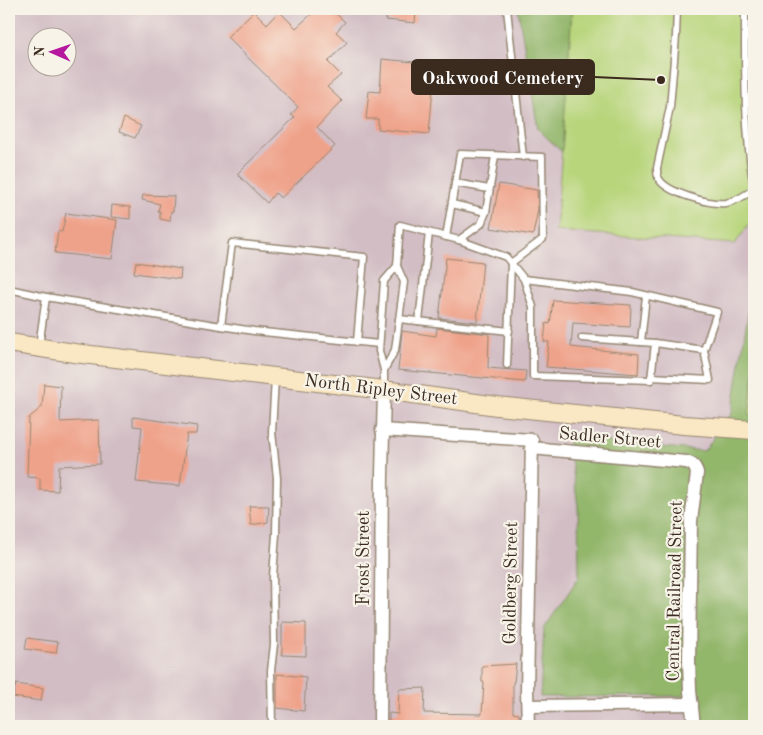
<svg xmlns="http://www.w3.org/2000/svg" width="763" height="735" font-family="'Old Standard TT',serif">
<rect width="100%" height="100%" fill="#f7f3e8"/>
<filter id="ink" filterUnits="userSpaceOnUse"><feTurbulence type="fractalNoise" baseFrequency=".02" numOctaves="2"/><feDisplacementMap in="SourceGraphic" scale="10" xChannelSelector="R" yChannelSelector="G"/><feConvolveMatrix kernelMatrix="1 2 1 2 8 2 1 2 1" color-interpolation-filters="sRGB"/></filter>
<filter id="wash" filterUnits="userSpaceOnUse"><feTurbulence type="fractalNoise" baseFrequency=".0096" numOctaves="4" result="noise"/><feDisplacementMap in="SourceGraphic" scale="20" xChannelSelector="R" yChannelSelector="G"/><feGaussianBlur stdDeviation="1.12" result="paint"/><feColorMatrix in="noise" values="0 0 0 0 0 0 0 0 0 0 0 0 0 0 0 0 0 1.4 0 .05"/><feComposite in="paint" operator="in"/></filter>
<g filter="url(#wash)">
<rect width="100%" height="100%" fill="#f2e2c7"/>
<!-- industrial -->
<path fill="#d2bdc5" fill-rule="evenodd" d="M9,9H518L538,129L562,152L556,231L734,244L754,217V277L732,413L704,451L568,438L578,506L579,577L544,629L540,697L698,696L701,726H9ZM38,38H68V68H38Z"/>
<!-- green -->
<g fill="#b8d57b" stroke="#7a804c">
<polygon points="572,9 754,9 754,217 735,244 556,231"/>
<polygon points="754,369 754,415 749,415 754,371"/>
</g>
<!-- forest -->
<g fill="#92b66b" stroke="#667044">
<polygon points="518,9 572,9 562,152 538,129"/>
<polygon points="754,277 754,369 749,415 754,415 754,726 701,726 697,696 540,697 544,629 579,577 578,506 568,438 704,451 732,413"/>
</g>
<g id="blocks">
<!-- building -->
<g fill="#efa28a">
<polygon points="317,9 331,9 345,22 336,32 347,42 328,62 341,75 327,87 342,101 317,127 335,146 281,198 275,193 267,203 237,174 295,117 291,115 298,107 227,37 254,11 267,24 279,11 296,28"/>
<polygon points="387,9 416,9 415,23 386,20"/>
<polygon points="382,59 435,64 429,134 378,129 378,119 366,119 369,91 380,92"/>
<polygon points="124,118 141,126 135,138 119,132"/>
<polygon points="499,184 537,190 538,209 533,235 491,228"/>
<polygon points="143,195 174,196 173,211 171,211 170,221 160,219 160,211 158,211 160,204 142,200"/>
<polygon points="112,205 130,207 130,219 111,217"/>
<polygon points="66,213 117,220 112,259 55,253 58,231 62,232"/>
<polygon points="446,258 483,262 477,322 439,318"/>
<polygon points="136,262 181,269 180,279 134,273"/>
<polygon points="553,300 631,305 630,327 573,323 571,347 639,354 638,374 546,367 549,342 544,342 546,323 550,324"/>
<polygon points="437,328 489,334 488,368 526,371 525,382 398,370 402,331 436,336"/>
<polygon points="44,384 61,386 60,422 99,420 100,464 59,466 58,491 40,490 40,478 27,477 29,418 42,407"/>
<polygon points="133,417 197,426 196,434 187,434 180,486 136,482 142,427 133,426"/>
<polygon points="249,506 269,506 268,522 251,525"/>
<polygon points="282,622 306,623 306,656 282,655"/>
<polygon points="27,638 58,642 56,653 25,649"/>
<polygon points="516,664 514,682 513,682 513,713 519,714 519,726 389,726 389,713 398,714 399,689 425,688 424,713 482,714 484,682 482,682 482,666"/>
<polygon points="277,674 306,677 304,711 277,708"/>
<polygon points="16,684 43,688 41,701 13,697"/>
</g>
</g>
</g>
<g filter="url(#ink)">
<use href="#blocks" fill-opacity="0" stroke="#968672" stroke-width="1"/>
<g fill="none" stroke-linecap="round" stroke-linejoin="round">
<defs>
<g id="service">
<polyline points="507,9 523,157"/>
<path d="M677,9L676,36L670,107L657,168C657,172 657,176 659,179C667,193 711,205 726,203C736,201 746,195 754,189"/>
<path d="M745,9C745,68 744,129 754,188"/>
<polyline points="455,183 489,189"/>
<polyline points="452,204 486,212"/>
<polyline points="446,237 460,154 542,157 543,239 511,263 507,365"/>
<polyline points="459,240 481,224 486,212 495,156"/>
<polyline points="397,266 400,225 459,240 506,257 524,279 533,307 533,376 651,380 655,343 582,338"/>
<polyline points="524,279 632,292 717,312 704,350"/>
<polyline points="9,289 46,297"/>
<polyline points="399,319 509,331"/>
<polyline points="419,321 429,233"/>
<polyline points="221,326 232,243 364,257 357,342"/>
<polyline points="641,342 646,296"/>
<polyline points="39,346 46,297 221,326 254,331 379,344"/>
<polyline points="651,377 710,380 704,350 655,343"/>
<polyline points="384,388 384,370 379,351 384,281 397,266 404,282 395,350 384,370"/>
<polyline points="272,726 271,671 274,644 273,576 276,534 277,478 272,432 275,378"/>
</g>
<g id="minor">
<polyline points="382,430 532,440 527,691 528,726"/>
<path d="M531,448L686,462C693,464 695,466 697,473L691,521L689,661L690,691L694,726"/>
<polyline points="528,706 692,704"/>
<polyline points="380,726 382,475 384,390"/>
</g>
<polyline id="secondary" points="9,343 74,353 384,390 497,406 684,425 754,430"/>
</defs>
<!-- service casing -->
<use href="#service" stroke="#968672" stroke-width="9"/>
<!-- minor casing -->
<use href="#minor" stroke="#968672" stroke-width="15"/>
<!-- secondary casing -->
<use href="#secondary" stroke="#968672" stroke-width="20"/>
<!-- service -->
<use href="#service" stroke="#fff" stroke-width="6"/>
<!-- minor -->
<use href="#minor" stroke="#fff" stroke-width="12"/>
<!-- secondary -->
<use href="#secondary" stroke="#fae7c3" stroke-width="18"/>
</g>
</g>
<g text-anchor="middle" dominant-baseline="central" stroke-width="4.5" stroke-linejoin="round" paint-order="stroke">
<!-- street labels -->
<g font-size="18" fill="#3b2a1e" stroke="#f7f3e8">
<text transform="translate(381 390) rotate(7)">North Ripley Street</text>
<text transform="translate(610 438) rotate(5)">Sadler Street</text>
<text transform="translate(364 558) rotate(-90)">Frost Street</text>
<text transform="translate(511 583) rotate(-89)">Goldberg Street</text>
<text transform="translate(675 591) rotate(-89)">Central Railroad Street</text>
</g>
</g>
<!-- callouts -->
<path fill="none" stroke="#3b2a1e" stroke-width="2" d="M661 80L594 77"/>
<circle fill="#3b2a1e" stroke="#f7f3e8" stroke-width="2" cx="661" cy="80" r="5"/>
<rect fill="#3b2a1e" stroke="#3b2a1e" stroke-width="2" x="412" y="60" width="182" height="34" rx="5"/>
<g font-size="19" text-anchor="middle" font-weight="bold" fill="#fff">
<text x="503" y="84">Oakwood Cemetery</text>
</g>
<!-- margin -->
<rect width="763" height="735" fill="none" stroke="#f7f3e8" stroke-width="30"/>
<!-- north arrow -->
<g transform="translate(52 52) rotate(272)"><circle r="24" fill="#f7f3e8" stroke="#aca397"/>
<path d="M0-4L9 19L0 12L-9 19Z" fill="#b5179e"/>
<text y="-8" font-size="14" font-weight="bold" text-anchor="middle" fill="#3b2a1e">N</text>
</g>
</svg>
